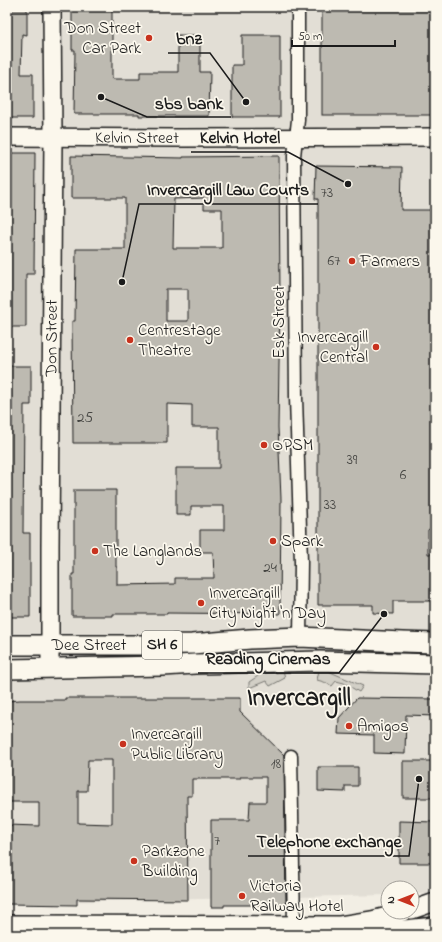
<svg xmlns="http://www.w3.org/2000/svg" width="442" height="942" font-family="'Indie Flower',sans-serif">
<rect width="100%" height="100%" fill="#f2eee4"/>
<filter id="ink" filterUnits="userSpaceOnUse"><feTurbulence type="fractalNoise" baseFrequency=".025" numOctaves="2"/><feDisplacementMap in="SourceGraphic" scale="8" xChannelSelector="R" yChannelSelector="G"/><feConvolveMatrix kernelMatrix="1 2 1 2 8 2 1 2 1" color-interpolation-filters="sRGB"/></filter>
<g filter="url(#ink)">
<!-- built -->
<polygon fill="#e2ded5" points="7,7 435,7 435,894 412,894 412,888 388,888 388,895 7,903"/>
<!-- green -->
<g fill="#d2cfc6" stroke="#777671">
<polygon points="316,645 435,650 435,657 316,653"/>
<polygon points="278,670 283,670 285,678 270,686 266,681 249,688 249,682 261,674"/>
<polygon points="319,670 328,671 363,686 359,692 344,683 336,681 332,686 324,682 317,680"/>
</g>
<!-- building -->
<g fill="#bdbab1" stroke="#1c1c1c" fill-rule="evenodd">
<polygon points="72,7 112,8 112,79 140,79 140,72 178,72 178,35 200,35 200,72 210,72 209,116 139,116 139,114 74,114 75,50 72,50"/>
<rect x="322" y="7" width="113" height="108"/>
<polygon points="7,9 27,9 27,35 22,34 21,74 33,74 33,118 7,118"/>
<polygon points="242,35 280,35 280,117 232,117 232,65 242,65"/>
<polygon points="7,153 35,153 34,274 26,274 26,327 7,327"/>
<path d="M71,156L183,158V157L279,156L280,299L278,427L281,499L280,614L167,613V614H113V616H72V574H74V490H116V567H117V585L175,584V578H214L213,552H200V530H224V506H191V515H176V468H219V427H192V405L167,404V443H73L72,321H75L76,249H125V198H71ZM204,198V209H222V248H173L174,199ZM166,289H188V321H166Z"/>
<polygon points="316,166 402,167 401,210 435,210 435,524 428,530 428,554 435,554 435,601 393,601 393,614 373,613 373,605 318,605 318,199 315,199"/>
<polygon points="7,366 31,366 31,405 24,405 23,533 30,533 30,617 7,617"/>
<path d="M65,698H240V712L284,755L286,905H224V907H211V820H249L250,802H266V777H240V779H192V796H187L188,900L77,899V905L7,904V825L39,826V802H7V701L20,700H65ZM88,760H112V824L78,823V791H87Z"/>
<polygon points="357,698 435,699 435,716 406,715 405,754 374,753 374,735 338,734 339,718"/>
<rect x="403" y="761" width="32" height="37"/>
<polygon points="318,767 358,767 358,786 345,786 345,792 318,791"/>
<polygon points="399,821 435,822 435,863 399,863"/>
</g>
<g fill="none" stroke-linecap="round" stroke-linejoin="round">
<defs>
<g id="street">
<polyline points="298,7 298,120 294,156 296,397 301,562 300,637"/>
<polyline points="291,756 294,925"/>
</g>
<g id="secondary">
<path id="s1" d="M7,137L178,138L435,137"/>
<path id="s2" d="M50,668V546L53,138L52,7"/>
<polyline points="412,910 435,902"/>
<polyline points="7,924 340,925 372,920 403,912"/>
<path d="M358,928C383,933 409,928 435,926"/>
</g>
<g id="primary">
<path id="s3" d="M7,645H141L192,644L250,639L300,637L402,642L435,643"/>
<polyline points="7,669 163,666 195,664 320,661 435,664"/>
</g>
</defs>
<!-- street casing -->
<use href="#street" stroke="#1c1c1c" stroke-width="15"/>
<!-- secondary casing -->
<use href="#secondary" stroke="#1c1c1c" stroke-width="20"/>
<!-- primary casing -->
<use href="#primary" stroke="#1c1c1c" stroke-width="22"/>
<!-- street -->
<use href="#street" stroke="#fbf7ec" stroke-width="12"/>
<!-- secondary -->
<use href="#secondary" stroke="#fbf7ec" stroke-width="17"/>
<!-- primary -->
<use href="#primary" stroke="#fbf7ec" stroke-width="19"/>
</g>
</g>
<!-- markers -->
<g fill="#c8321e" stroke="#fbf7ec" stroke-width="1.5">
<circle cx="149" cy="38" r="4"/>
<circle cx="352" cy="261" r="4"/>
<circle cx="130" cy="340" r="4"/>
<circle cx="376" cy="347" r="4"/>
<circle cx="264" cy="445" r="4"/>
<circle cx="273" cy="541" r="4"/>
<circle cx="95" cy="551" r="4"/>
<circle cx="201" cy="603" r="4"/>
<circle cx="349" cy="726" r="4"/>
<circle cx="123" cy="744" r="4"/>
<circle cx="134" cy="861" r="4"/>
<circle cx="242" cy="896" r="4"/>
</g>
<g text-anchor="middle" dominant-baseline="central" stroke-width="3.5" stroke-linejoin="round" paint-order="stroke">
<!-- number labels -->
<g font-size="15" fill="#444441">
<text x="327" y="193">73</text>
<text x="334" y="261">67</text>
<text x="85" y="418">25</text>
<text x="352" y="460">39</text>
<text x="403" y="475">6</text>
<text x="330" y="505">33</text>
<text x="270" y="568">24</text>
<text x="276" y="764">18</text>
<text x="217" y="841">7</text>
</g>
<!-- shield labels -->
<rect fill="#fbf7ec" stroke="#5f5e5a" stroke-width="1" x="142" y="631" width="40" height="28" rx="3"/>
<g font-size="16" font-weight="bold" fill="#1c1c1c">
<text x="162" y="645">SH 6</text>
</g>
<!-- poi labels -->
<g font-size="17" fill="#1c1c1c" stroke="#fbf7ec" text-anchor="start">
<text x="141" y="28" text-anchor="end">Don Street<tspan x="141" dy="20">Car Park</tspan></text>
<text x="360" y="261">Farmers</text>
<text x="138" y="330">Centrestage<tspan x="138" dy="20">Theatre</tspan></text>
<text x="368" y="337" text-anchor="end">Invercargill<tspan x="368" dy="20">Central</tspan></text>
<text x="272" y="445">OPSM</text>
<text x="281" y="541">Spark</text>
<text x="103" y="551">The Langlands</text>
<text x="209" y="593">Invercargill<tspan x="209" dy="20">City Night 'n Day</tspan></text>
<text x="357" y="726">Amigos</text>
<text x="131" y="734">Invercargill<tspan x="131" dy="20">Public Library</tspan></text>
<text x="142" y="851">Parkzone<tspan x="142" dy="20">Building</tspan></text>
<text x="250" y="886">Victoria<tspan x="250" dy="20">Railway Hotel</tspan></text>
</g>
<!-- street labels -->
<g font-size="17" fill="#1c1c1c" stroke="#fbf7ec">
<text stroke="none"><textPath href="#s1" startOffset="130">Kelvin Street</textPath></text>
<text transform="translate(279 322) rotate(-90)">Esk Street</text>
<text stroke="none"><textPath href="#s2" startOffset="330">Don Street</textPath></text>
<text stroke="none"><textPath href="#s3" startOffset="82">Dee Street</textPath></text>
</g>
<!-- town labels -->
<g font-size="25" font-weight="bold" fill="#1c1c1c" stroke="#fbf7ec">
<text x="299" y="699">Invercargill</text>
</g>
</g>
<!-- callouts -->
<path fill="none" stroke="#1c1c1c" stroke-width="1.5" d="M246 102L210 53H168M101 97L147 117H231M348 184L288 152H191M122 282L139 204H318M384 614L339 673H198M419 779L409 856H248"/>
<g fill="#1c1c1c" stroke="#fbf7ec" stroke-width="1.5">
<circle cx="246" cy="102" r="4"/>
<circle cx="101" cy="97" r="4"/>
<circle cx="348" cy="184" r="4"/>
<circle cx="122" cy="282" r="4"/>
<circle cx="384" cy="614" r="4"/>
<circle cx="419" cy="779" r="4"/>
</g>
<g font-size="18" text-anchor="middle" font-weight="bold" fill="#1c1c1c" stroke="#fbf7ec" stroke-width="3.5" stroke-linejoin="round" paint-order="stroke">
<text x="189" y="44">bnz</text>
<text x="189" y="109">sbs bank</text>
<text x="240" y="143">Kelvin Hotel</text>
<text x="228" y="195">Invercargill Law Courts</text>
<text x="268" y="664">Reading Cinemas</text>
<text x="329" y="847">Telephone exchange</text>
</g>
<!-- margin -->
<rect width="442" height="942" fill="none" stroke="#fbf7ec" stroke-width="24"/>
<rect x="12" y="12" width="418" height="918" fill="none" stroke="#1c1c1c" stroke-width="1.5" filter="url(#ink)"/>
<!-- north arrow -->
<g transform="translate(400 900) rotate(270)"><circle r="19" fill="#fbf7ec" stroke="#a29f99"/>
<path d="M0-3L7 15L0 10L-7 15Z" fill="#c8321e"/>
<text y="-6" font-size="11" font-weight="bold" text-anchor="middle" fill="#1c1c1c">N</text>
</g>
<!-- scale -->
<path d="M292 40v6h103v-6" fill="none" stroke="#1c1c1c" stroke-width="2"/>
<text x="298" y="40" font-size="12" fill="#1c1c1c" stroke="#fbf7ec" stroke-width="3" paint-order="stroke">50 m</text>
</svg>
